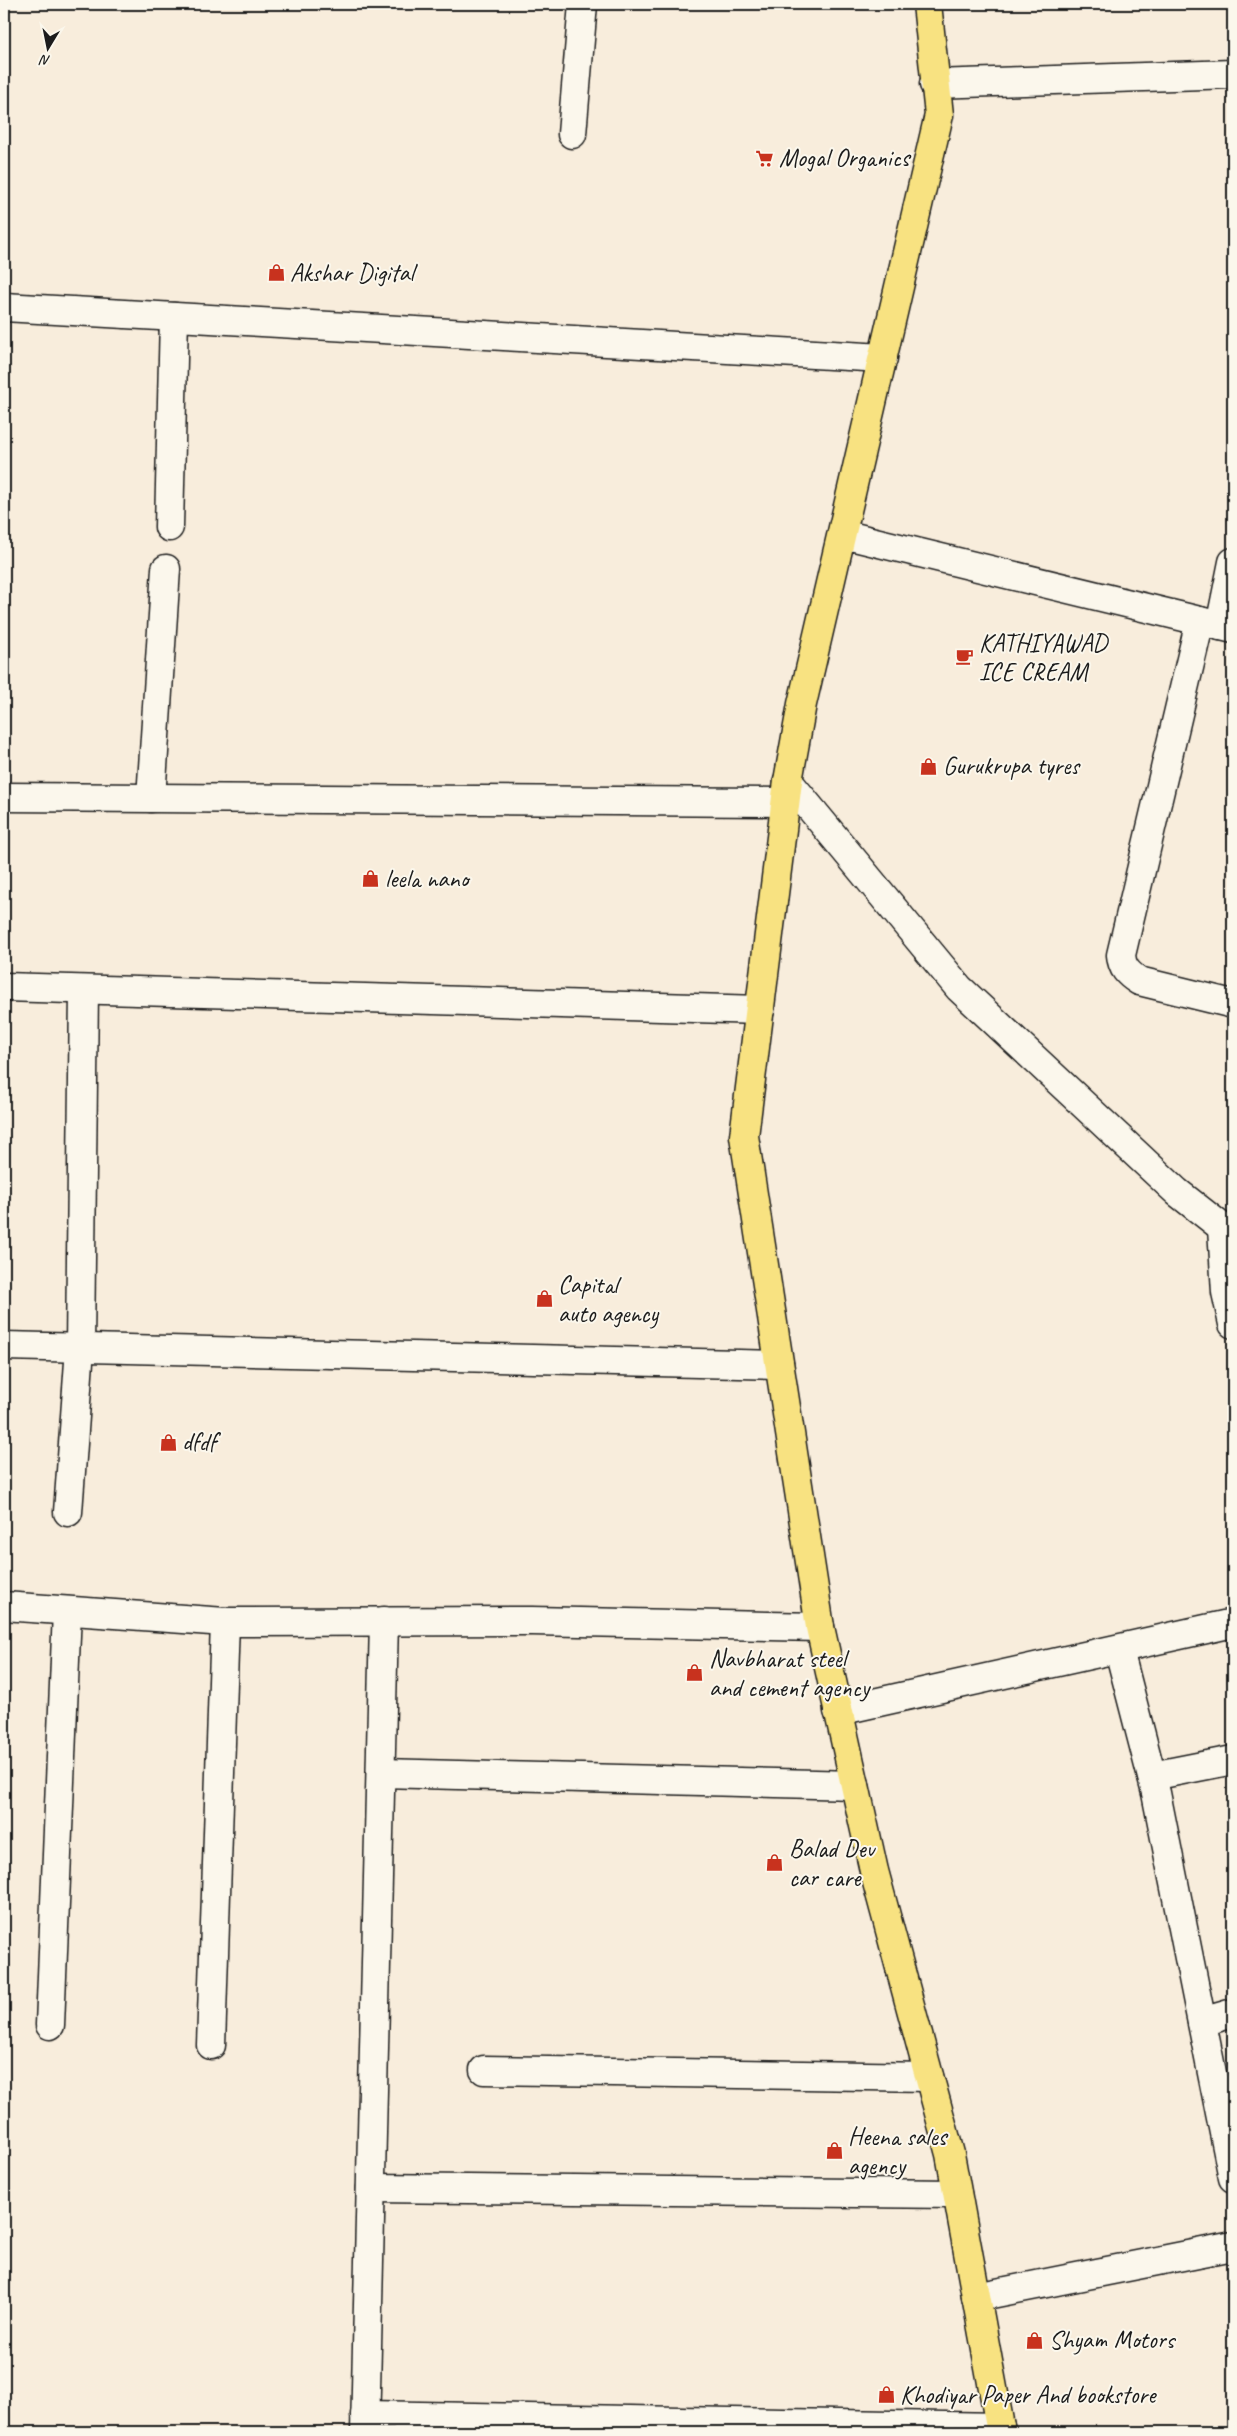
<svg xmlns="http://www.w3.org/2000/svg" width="1237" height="2436" font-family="Caveat,sans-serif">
<rect width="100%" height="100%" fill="#f8eddc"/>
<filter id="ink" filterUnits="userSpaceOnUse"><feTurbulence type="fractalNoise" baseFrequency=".02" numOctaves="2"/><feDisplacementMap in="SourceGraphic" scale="10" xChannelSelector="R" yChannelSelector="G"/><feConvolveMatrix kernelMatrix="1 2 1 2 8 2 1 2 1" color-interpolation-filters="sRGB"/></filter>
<g filter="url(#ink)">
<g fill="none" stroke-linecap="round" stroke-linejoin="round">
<defs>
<g id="minor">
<polyline points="934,84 1233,74"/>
<polyline points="572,134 583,4"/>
<polyline points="4,307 883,358"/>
<polyline points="169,527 174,317"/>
<polyline points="842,534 1233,629"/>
<path d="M1200,621L1121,955C1122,968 1128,974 1139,981L1233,1004"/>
<polyline points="1220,626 1233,562"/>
<polyline points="788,781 959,988 1177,1192 1233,1236"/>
<polyline points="4,797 786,802"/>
<polyline points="151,798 166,569"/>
<polyline points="4,987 760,1010"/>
<polyline points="1222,1228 1226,1292 1233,1324"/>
<polyline points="4,1346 779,1365"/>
<polyline points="68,1512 80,1348 84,990"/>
<polyline points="4,1606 225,1622 532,1621 820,1627"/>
<polyline points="1119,1650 1156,1793 1233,2178"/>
<polyline points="838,1711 1233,1623"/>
<polyline points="381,1773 855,1785"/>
<polyline points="1152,1776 1233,1760"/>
<polyline points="1202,2022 1233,2013"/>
<polyline points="50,2025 67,1611"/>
<polyline points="211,2045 225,1622"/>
<polyline points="484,2070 929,2077"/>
<polyline points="371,2188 957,2194"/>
<polyline points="976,2297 1233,2246"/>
<polyline points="365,2415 1000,2427"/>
<polyline points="365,2432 384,1621"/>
</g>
<polyline id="highway" points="927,4 939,115 802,704 788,781 744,1136 820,1627 874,1871 950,2154 1001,2432"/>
</defs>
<!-- minor casing -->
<use href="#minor" stroke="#1c1c1c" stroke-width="31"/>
<!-- highway casing -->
<use href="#highway" stroke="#1c1c1c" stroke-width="31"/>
<!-- minor -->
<use href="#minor" stroke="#fbf7ec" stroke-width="28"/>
<!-- highway -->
<use href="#highway" stroke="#f8e281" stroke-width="28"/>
</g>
</g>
<!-- icons -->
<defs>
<symbol id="supermarket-bare" viewBox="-9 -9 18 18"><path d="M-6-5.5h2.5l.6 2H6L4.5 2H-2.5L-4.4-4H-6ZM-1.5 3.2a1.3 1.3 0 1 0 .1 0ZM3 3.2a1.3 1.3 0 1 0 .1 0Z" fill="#c8321e" stroke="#fbf7ec" stroke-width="2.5" paint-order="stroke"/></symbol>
<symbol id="shop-bare" viewBox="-9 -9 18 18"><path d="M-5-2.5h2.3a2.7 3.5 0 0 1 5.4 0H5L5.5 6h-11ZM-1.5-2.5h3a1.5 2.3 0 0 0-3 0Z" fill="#c8321e" stroke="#fbf7ec" stroke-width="2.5" paint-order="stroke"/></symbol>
<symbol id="cafe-bare" viewBox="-9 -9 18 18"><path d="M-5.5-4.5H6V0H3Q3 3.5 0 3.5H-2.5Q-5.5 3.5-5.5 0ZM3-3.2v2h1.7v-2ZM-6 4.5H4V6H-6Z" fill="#c8321e" stroke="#fbf7ec" stroke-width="2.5" paint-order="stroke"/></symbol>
</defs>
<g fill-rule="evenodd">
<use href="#supermarket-bare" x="752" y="146" width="25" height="25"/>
<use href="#shop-bare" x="264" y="260" width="25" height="25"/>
<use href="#cafe-bare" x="952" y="644" width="25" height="25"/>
<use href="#shop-bare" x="916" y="754" width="25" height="25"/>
<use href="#shop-bare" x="358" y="866" width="25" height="25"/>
<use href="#shop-bare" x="532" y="1286" width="25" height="25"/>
<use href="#shop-bare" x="156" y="1430" width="25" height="25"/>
<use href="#shop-bare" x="682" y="1660" width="25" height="25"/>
<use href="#shop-bare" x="762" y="1850" width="25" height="25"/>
<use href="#shop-bare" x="822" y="2138" width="25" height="25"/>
<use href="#shop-bare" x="1022" y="2328" width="25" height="25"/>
<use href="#shop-bare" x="874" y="2382" width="25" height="25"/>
</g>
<g text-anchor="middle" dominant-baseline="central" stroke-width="4" stroke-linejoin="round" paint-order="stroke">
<!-- poi labels -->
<g font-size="25" fill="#1c1c1c" stroke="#fbf7ec" text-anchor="start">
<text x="779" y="158">Mogal Organics</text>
<text x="290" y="273">Akshar Digital</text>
<text x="979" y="643">KATHIYAWAD<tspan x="979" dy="29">ICE CREAM</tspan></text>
<text x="943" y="766">Gurukrupa tyres</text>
<text x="385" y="879">leela nano</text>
<text x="558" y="1285">Capital<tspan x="558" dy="29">auto agency</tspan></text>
<text x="182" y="1442">dfdf</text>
<text x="709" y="1659">Navbharat steel<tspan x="709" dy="29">and cement agency</tspan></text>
<text x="789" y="1849">Balad Dev<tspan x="789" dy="29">car care</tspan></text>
<text x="848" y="2137">Heena sales<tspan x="848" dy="29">agency</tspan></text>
<text x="1049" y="2340">Shyam Motors</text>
<text x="900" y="2395">Khodiyar Paper And bookstore</text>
</g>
</g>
<!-- margin -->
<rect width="1237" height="2436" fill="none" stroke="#fbf7ec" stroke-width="20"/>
<rect x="10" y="10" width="1217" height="2416" fill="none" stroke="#1c1c1c" stroke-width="2" filter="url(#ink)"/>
<!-- north arrow -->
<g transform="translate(48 48) rotate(190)" stroke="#fbf7ec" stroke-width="4" paint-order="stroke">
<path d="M0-4L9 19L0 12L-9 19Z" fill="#1c1c1c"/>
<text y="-8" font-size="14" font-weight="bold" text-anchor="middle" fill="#1c1c1c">N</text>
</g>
</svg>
